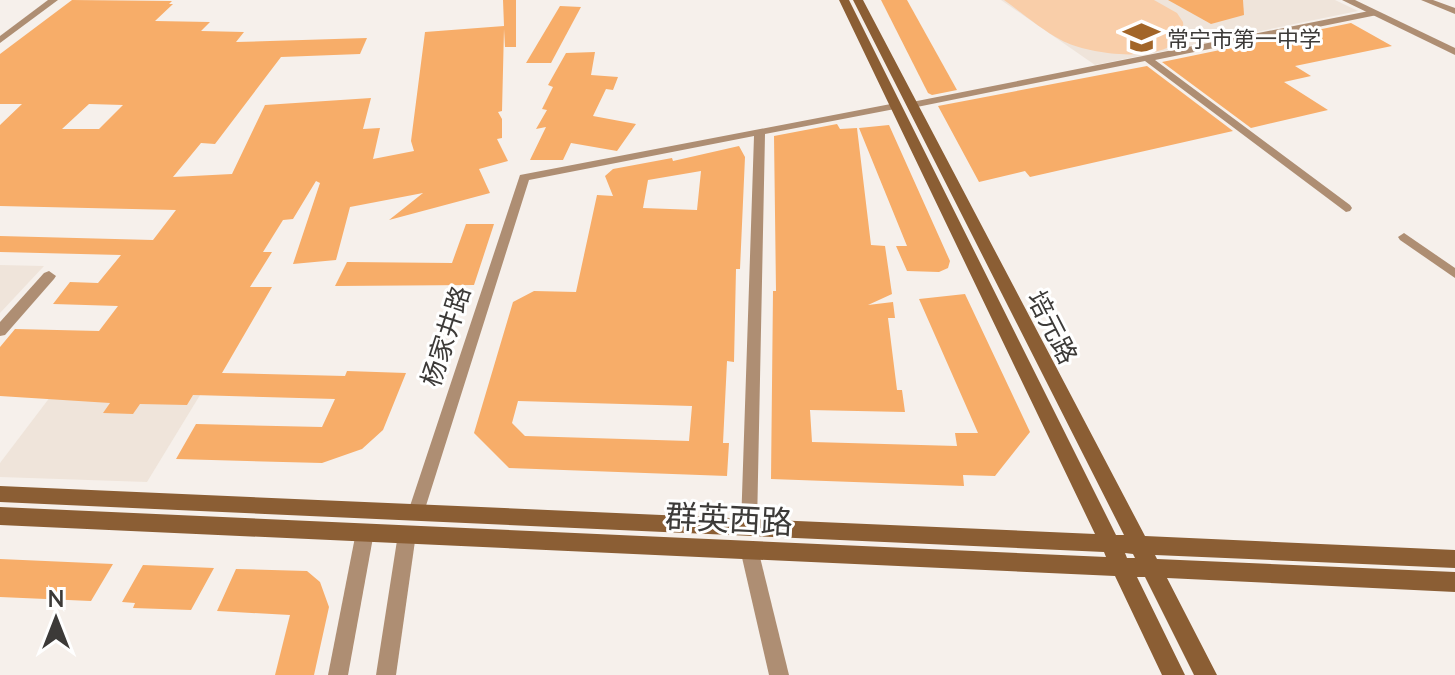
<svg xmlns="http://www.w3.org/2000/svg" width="1455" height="675" font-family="Lato,'Noto Sans SC',sans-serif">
<rect width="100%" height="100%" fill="#f6f0eb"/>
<!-- built -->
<g fill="#efe4da">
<polygon points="1001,0 1335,0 1358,11 1095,65"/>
<polygon points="0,265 44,266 0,313"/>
<polygon points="82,355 222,359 147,482 0,477 0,463"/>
</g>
<!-- green -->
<path fill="#f9cea9" d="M1004,0H1154L1177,13L1183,22L1184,32C1169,66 1088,55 1061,40C1041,29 1022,13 1004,0Z"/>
<!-- building -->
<g fill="#f7ad69" fill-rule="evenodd">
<path d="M72,0L172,1L169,4H173L155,21L210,22L201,31L244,32L236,42L367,38L360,54L281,57L215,144L201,143L173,177L232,174L265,105L371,98L363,129L380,128L373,159L414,151L411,141L425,32L504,26L503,0H516V47H505L504,29L502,111L498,112L502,119V138L497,139L508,161L479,169L490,193L389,220L423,193L350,207L336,260L293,264L320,183L316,181L293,219L283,220L263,252H272L250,287H272L222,373L345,376L347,371L406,373L383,430L362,449L322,463L176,459L196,424L322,427L335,399L193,395L187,405L140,404L133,414L103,413L110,403L0,396V347L15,329L99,331L118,306L53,304L70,282L98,283L121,255L0,252V236L153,240L176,210L0,206V125L22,104H0V54ZM89,104L123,105L99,129H62Z"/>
<polygon points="881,0 907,0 957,90 932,95 928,93"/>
<polygon points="1168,0 1243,0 1244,15 1211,24"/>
<polygon points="560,6 581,7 551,63 526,63"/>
<polygon points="1351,23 1392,46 1295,66 1311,76 1284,82 1328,110 1251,128 1162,62"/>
<polygon points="595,52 591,75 618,77 613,90 606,89 593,116 636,124 617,151 571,143 563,160 530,160 546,127 536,129 547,110 542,109 553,87 548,85 566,53"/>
<polygon points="1147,66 1233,131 1030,177 1025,171 979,182 938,106"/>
<polygon points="837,124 840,129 857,128 871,245 885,246 892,294 868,305 893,302 895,318 888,318 897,390 902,390 905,412 810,410 812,442 957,446 955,433 978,433 919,299 965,294 1030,432 995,476 963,475 964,486 771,479 773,291 776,291 774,136"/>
<polygon points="889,125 950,261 948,268 939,272 907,271 896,246 907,246 859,128"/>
<path d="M739,146L745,157L740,269H736L734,362L727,361L723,443H729L727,476L509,468L474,433L513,302L534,291L576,292L597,195L613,196L605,176L613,169L672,158L673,161ZM701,171L697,210L643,208L648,180ZM518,401L692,406L689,441L525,436L512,423Z"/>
<polygon points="466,224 494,224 474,285 335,286 347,262 452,263"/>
<polygon points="0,559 113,564 91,601 0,597"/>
<polygon points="143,565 214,568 191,610 133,608 135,603 122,602"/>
<polygon points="236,569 307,571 320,582 329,607 314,675 275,675 290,615 217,611"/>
</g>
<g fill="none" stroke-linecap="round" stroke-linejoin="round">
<!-- minor -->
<g fill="#ae8e73" fill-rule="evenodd">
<polygon points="48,0 58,0 0,43 0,36"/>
<polygon points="1421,0 1433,0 1455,8 1455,14"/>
<polygon points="1374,10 1378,13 1377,15 1155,60 1350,205 1352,208 1350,211 1346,212 1145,61 912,108 907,105 912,102"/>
<polygon points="896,103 901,106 900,108 765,134 757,526 755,531 749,534 743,531 741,526 754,136 529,180 424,512 422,517 416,519 410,517 408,512 520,175"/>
<polygon points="1404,233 1455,268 1455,278 1400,240 1398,237"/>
<polygon points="49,271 56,276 54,279 5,335 0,336 0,322 44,273"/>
<polygon points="365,524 371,527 374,532 348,675 328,675 356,532 359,527"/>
<polygon points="407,526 413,529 416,534 396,675 376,675 398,534 401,529"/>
<polygon points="749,541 755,543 758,549 789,675 769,675 740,549 743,543"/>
</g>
<!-- tertiary -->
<polygon fill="#ae8e73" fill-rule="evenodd" points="1342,0 1355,0 1455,48 1455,55"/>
<!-- secondary -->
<path fill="#8b5e34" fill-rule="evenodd" d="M839,0H849L1116,535H1124L853,0H863L1145,536L1455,550V568L1155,555L1157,559L1455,572V592L1167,578L1217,675H1194L1145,577H1137L1185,675H1162L1115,576L0,525V507L1106,557L1104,552L0,502V486L1095,534ZM1125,553L1133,554L1135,558H1127Z"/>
</g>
<!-- icons -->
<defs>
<symbol id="school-bare" viewBox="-9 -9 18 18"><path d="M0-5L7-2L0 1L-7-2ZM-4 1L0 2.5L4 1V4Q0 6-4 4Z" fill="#a26528" stroke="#fff" stroke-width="2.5" paint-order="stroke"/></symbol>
</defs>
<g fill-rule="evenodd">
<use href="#school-bare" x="1116" y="12" width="51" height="51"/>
</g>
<g text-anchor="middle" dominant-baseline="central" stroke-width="6" stroke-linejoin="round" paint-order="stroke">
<!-- far-poi labels -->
<g font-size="22" fill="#3c3a38" stroke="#fff" text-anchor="start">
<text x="1167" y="38">常宁市第一中学</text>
</g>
<!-- street labels -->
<g font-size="26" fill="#3c3a38" stroke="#fff">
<text transform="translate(1053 327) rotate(63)">培元路</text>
<text transform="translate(445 336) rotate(-72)">杨家井路</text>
</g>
<!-- near-street labels -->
<g font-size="32" fill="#3c3a38" stroke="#fff">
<text transform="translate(729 518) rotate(3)">群英西路</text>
</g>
</g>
<!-- north arrow -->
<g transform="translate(56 619)" stroke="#ffffff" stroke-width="6" paint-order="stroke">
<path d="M0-6L14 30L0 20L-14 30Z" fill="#3c3a38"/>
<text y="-12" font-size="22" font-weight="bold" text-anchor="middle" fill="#3c3a38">N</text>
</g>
</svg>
